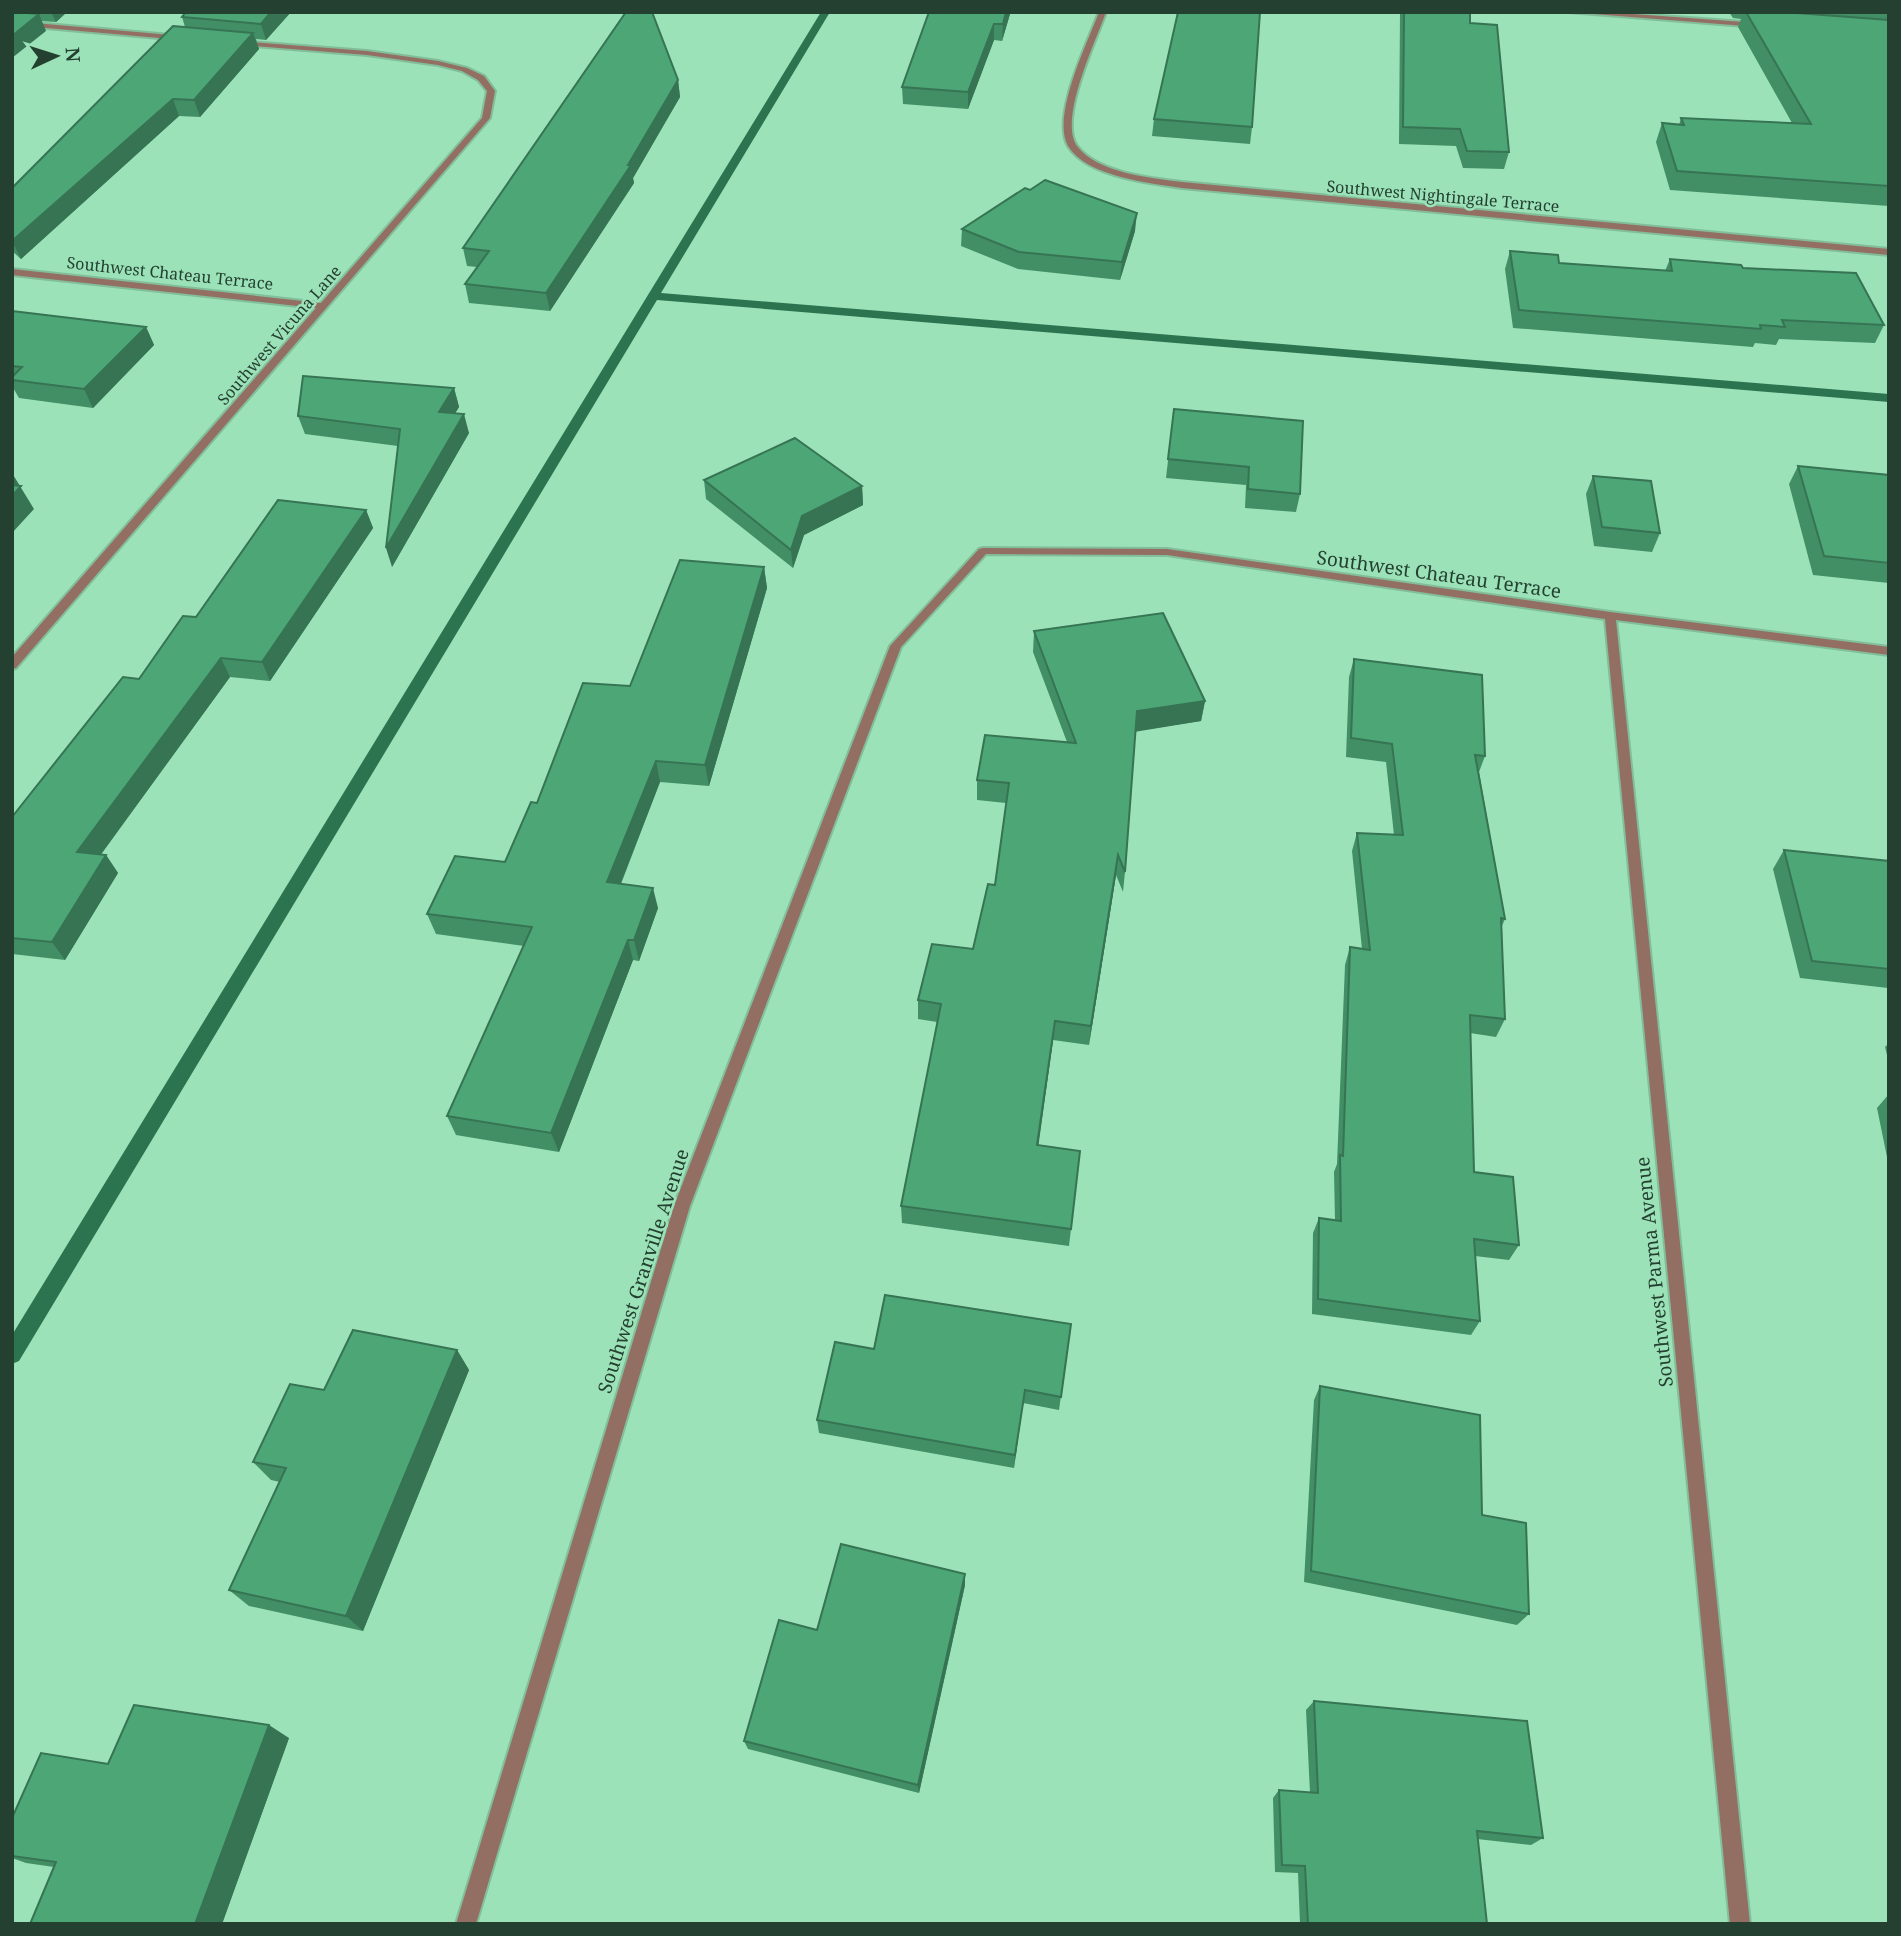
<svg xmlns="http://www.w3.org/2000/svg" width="1901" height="1936" font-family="'Noto Serif',serif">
<rect width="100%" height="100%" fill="#9ce2b8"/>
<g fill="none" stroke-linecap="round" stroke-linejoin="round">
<!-- stream -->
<polygon fill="#2c7450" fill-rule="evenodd" points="821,12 830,12 661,293 1889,394 1889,402 657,300 19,1361 12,1364 12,1335"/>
<defs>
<g id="minor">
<path d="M1099,12H1106C1096,41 1058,119 1077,146C1097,173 1151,178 1182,182L1889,249V255L1182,188C1150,183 1087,177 1068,146C1051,116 1088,42 1099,12Z"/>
<polygon points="1568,12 1606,12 1758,23 1762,25 1758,27"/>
<polygon points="12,21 182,36 186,38 182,40 12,25"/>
<polygon points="237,41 367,51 438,61 467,68 484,76 495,91 490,118 16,668 12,669 12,657 316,308 12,275 12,269 321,303 482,118 487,91 478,80 462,71 438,65 367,55 240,45 237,45"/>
<polygon points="983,548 1167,549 1610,612 1889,647 1889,655 1616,620 1750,1924 1730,1924 1605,619 1167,555 986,554 901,647 690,1206 476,1924 456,1924 674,1206 890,646 979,549"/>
</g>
</defs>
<!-- minor casing -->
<use href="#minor" stroke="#82be9a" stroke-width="4"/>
<!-- minor -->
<use href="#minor" fill="#936e62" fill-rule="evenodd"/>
</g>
<!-- wall -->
<g fill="#428f65">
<polygon points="12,12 67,12 56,22 41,21 46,31"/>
<polygon points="186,12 291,12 266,40 256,39 259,49 200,117 179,116 21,259 12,251 12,188 185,27 182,17"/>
<polygon points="929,12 1014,12 1014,14 1010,14 1002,41 994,40 968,109 903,104 902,87"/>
<polygon points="1400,12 1470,12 1470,23 1509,152 1504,169 1463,168 1456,146 1399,144"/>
<polygon points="1729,12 1889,12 1889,206 1670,190 1656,142 1662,123 1679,125 1681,118 1792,123 1738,27 1741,19 1733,18"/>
<polygon points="678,80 680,97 633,178 634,183 550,311 469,303 465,284 477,267 467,266 463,248"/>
<polygon points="1154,119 1252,127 1250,144 1152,136"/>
<polygon points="1030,190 1135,231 1120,280 1018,269 961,246 962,229"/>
<polygon points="1510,251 1559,263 1665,271 1670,259 1743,268 1884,325 1875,343 1779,339 1776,345 1755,343 1753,347 1513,328 1505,269"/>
<polygon points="12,311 146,327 154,345 93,408 19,398 12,386"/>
<polygon points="454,388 459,407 455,413 469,433 392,567 398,446 305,434 298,416"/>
<polygon points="1174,409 1300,494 1296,512 1245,508 1246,485 1166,478"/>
<polygon points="1798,466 1889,475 1889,583 1813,575 1789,484"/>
<polygon points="1593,476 1660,533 1652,552 1594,546 1586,494"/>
<polygon points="704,480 862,486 863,505 804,535 793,568 706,499"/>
<polygon points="366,510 373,528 270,681 230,677 100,855 106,855 118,873 65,960 12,954 12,817 196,617"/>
<polygon points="764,567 767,588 709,786 660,782 621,884 658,908 639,961 633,960 559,1152 456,1135 447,1116 524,946 436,934 427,914 505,862 537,803 630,686"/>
<polygon points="1034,631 1205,701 1201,721 1135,731 1125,872 1123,892 1116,875 1089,1045 1053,1040 1038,1145 1080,1151 1069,1246 902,1223 901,1206 937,1022 918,1019 918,1000 973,949 995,885 1006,803 977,800 977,780 1067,742 1033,652"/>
<polygon points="1354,659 1485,756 1479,772 1505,919 1501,928 1505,1019 1496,1037 1470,1033 1474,1172 1519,1245 1509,1260 1475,1256 1480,1321 1471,1335 1312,1314 1313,1233 1319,1218 1335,1220 1334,1172 1337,1164 1345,965 1350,947 1362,949 1352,851 1357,833 1394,835 1386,762 1346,757 1349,677"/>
<polygon points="1784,850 1889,861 1888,988 1800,978 1773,869"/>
<polygon points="1889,1043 1889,1063 1885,1047"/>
<polygon points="1889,1094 1889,1167 1877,1108"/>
<polygon points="1071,1324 1059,1410 1023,1403 1014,1468 819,1433 817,1420 874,1349"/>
<polygon points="457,1350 469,1370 363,1631 249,1606 229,1590 280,1482 271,1480 253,1462 324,1390"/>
<polygon points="1320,1386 1529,1614 1517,1625 1304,1582 1314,1400"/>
<polygon points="965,1585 919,1793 748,1749 744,1741 817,1630"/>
<polygon points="1314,1701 1543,1838 1531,1845 1477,1839 1487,1924 1300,1924 1298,1873 1275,1872 1273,1798 1279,1790 1310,1793 1306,1710"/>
<polygon points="289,1738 222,1924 30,1924 54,1867 26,1863 12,1858 12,1818 108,1764"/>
</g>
<!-- shaded-wall -->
<g fill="#367453">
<polygon points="51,12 67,12 56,22"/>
<polygon points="271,12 291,12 266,40 261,24"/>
<polygon points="1006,12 1010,12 1010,14 1002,41 1003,24"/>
<polygon points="39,14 46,31 12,58 12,36"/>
<polygon points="994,24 994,40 968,109 968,92"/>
<polygon points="253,33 259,49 200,117 194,100"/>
<polygon points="678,80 680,97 633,178 634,183 550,311 546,293 628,165"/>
<polygon points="173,99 179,116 21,259 12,241"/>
<polygon points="1137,213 1135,231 1120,280 1122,262"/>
<polygon points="146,327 154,345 93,408 84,389"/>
<polygon points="454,388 459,407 445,430 439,412"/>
<polygon points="464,414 469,433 392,567 386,548"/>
<polygon points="12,473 34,509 12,533"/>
<polygon points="862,486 863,505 804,535 793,568 791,550 802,516"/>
<polygon points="366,510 373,528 270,681 262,662"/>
<polygon points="764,567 767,588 709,786 705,765"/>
<polygon points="221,658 230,677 89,871 77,852"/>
<polygon points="1205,701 1201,721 1134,732 1137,711"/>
<polygon points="656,761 660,782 613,903 607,882"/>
<polygon points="106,855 118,873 65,960 52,942"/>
<polygon points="1118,855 1116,875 1089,1045 1091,1026"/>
<polygon points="653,888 658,908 639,961 634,940"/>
<polygon points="628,940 633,960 559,1152 551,1133"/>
<polygon points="1055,1021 1053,1040 1036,1163 1037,1145"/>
<polygon points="457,1350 469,1370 363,1631 346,1616"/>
<polygon points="1025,1390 1023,1403 1014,1468 1015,1455"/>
<polygon points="965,1574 965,1585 919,1793 918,1785"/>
<polygon points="269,1725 289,1738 222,1924 195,1924"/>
</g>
<!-- building -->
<g fill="#4da676" stroke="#367453" stroke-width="2">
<polygon points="12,12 16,12 39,14 12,36"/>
<polygon points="186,12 271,12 261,24 182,17"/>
<polygon points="626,12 652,12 678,80 628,165 631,165 546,293 465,284 489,251 463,248"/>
<polygon points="929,12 1006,12 1003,24 994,24 968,92 902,87"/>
<polygon points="1178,12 1260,12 1252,127 1154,119"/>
<polygon points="1404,12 1470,12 1470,23 1497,25 1509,152 1467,151 1460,129 1403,127"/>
<polygon points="1746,12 1783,12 1889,20 1889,186 1677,171 1662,123 1684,125 1681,118 1811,124"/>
<polygon points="173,26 253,33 194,100 173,99 12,241 12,188"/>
<polygon points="1045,180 1137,213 1122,262 1019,252 962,229 1025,188 1030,190"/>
<polygon points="1510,251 1558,255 1559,263 1672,271 1670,259 1741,265 1743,268 1856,273 1884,325 1782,320 1785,327 1760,325 1761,329 1519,310"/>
<polygon points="12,311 146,327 84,389 12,380 12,377 22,367 12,366"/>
<polygon points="303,376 454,388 439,412 464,414 386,548 400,429 298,416"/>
<polygon points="1174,409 1303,421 1300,494 1248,489 1249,467 1168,459"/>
<polygon points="795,438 862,486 802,516 791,550 704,480"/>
<polygon points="1798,466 1889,475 1889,563 1824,556"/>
<polygon points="1593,476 1651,481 1660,533 1602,527"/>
<polygon points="12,485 21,486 12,496"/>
<polygon points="278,500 366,510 262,662 221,658 77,852 106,855 52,942 12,938 12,817 123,677 139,679 183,616 196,617"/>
<polygon points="680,560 764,567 705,765 656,761 607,882 653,888 634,940 628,940 551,1133 447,1116 532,927 427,914 455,856 505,862 531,802 537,803 583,683 630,686"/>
<polygon points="1163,613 1205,701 1137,711 1125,872 1118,855 1091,1026 1055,1021 1037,1145 1080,1151 1071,1229 901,1206 941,1004 918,1000 932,944 973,949 988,884 995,885 1009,783 977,780 985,735 1076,743 1034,631"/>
<polygon points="1354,659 1482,675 1485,756 1475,755 1505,919 1501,918 1505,1019 1470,1015 1474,1172 1513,1177 1519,1245 1474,1239 1480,1321 1318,1299 1319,1218 1341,1221 1340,1155 1343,1156 1350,947 1370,950 1357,833 1403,835 1392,744 1351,738"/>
<polygon points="1784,850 1889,861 1889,969 1812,961"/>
<polygon points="885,1295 1071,1324 1061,1397 1025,1390 1015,1455 817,1420 835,1342 874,1349"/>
<polygon points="353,1330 457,1350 346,1616 229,1590 286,1468 253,1462 290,1384 324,1390"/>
<polygon points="1320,1386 1480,1415 1482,1515 1526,1523 1529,1614 1311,1571"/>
<polygon points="841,1544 965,1574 918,1785 744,1741 779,1620 817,1630"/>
<polygon points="1314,1701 1527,1721 1543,1838 1477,1831 1487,1924 1308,1924 1305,1866 1282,1865 1279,1790 1318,1793"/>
<polygon points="134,1705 269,1725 195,1924 30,1924 56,1862 12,1856 12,1818 41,1753 108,1764"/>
</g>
<g text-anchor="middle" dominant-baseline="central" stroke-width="5" stroke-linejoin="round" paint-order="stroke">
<!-- far-street labels -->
<g font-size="16" fill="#244030" stroke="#9ce2b8">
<text transform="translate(1443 196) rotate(5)">Southwest Nightingale Terrace</text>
<text transform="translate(170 273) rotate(6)">Southwest Chateau Terrace</text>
<text transform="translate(279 335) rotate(-49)">Southwest Vicuna Lane</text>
</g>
<!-- street labels -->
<g font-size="19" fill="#244030" stroke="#9ce2b8">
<text transform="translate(1439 574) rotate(8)">Southwest Chateau Terrace</text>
<text transform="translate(643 1271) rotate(-72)">Southwest Granville Avenue</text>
<text transform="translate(1654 1272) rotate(-96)">Southwest Parma Avenue</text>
</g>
</g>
<!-- border -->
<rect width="1901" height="1936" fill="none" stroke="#244030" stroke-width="28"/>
<!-- north arrow -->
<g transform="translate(56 56) rotate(86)" stroke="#9ce2b8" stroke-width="5" paint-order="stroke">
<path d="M0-5L12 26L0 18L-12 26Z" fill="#244030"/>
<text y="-10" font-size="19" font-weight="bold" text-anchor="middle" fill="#244030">N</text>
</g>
</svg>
